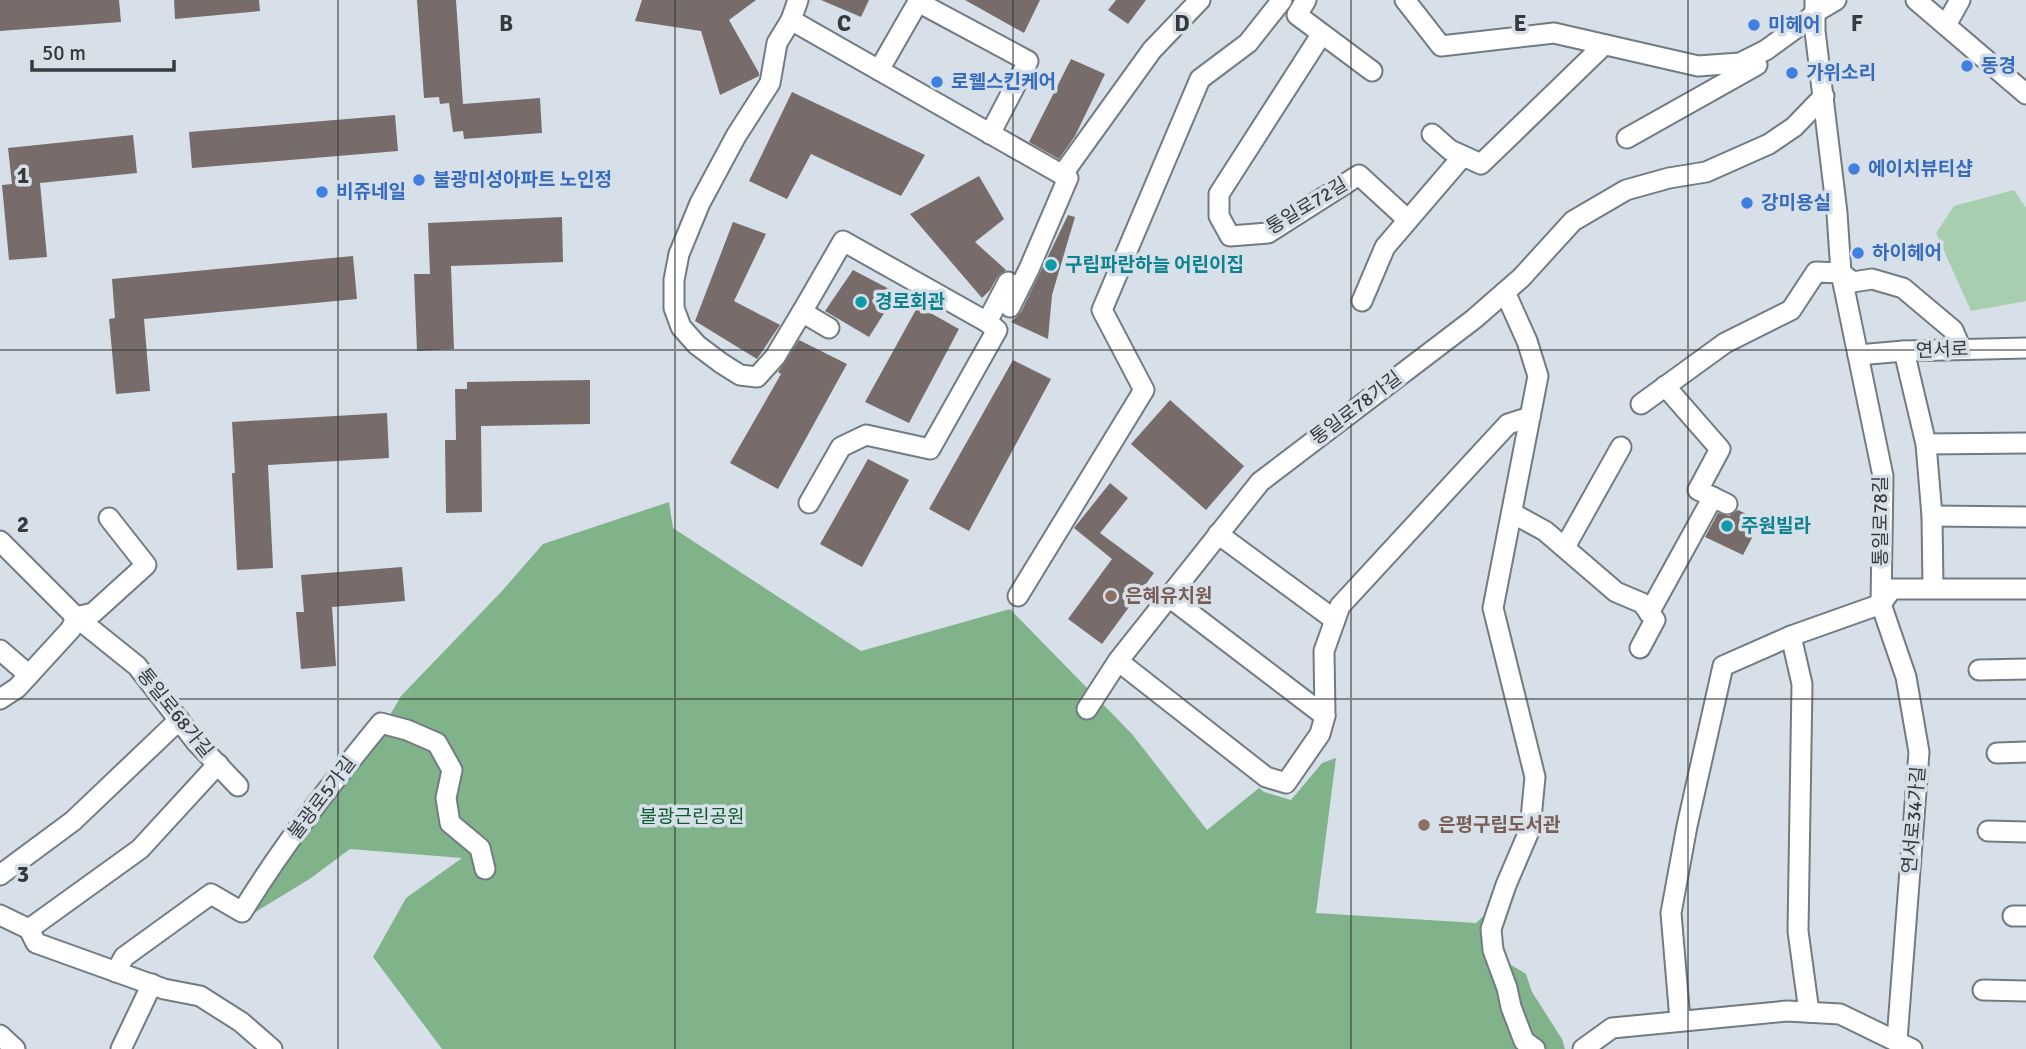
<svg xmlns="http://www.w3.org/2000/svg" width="2026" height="1049" font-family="Signika,'Noto Sans KR',sans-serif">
<rect width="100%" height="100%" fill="#d7e0e9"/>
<!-- green -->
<polygon fill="#a7cfaf" points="2014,190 2026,208 2026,301 1971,311 1936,233 1954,206"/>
<!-- forest -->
<polygon fill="#81b38b" points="669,502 673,528 861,651 1010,609 1132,734 1207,830 1259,788 1264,792 1291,800 1322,763 1336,758 1316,913 1476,923 1488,912 1498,957 1526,974 1532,992 1562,1039 1565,1049 442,1049 373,957 406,898 462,858 350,849 311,878 249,916 300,837 371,748 401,696 502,591 543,544"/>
<!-- building -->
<g fill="#776c6a">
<polygon points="0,0 119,0 121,22 0,31"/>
<polygon points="174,0 259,0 260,11 175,19"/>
<polygon points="417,0 456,0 463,104 540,98 542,133 464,139 463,131 453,132 449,103 440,104 439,97 424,98"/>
<polygon points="642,0 756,0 729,20 759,73 759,76 720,95 701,31 635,21"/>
<polygon points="821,0 869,0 861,17"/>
<polygon points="965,0 1040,0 1024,33"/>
<polygon points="1116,0 1146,0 1128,24 1108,10"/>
<polygon points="1071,59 1105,74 1075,136 1059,159 1029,142"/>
<polygon points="792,92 925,155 901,196 811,154 787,199 749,181"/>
<polygon points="395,115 398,151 192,168 189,132"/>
<polygon points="133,135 137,173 40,183 47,257 9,260 2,185 12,184 8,148"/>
<polygon points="979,176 1004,219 975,242 1006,270 998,276 990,290 982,298 910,214"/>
<polygon points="1068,215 1075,217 1052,295 1048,339 1011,322 1021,312"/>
<polygon points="562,217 563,262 451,266 454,349 417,351 414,274 430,274 428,223"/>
<polygon points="733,222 766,234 734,301 780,325 757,359 695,321"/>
<polygon points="353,256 357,299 144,319 150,391 116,394 109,319 115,318 112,279"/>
<polygon points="853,270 897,293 869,337 825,311"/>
<polygon points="918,306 959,329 909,423 865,402"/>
<polygon points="799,340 847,364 778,489 730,463 781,374 778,372"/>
<polygon points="1013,360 1051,379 969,531 929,509"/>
<polygon points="590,380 590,424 481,426 482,512 446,513 445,440 456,440 455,389 467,389 467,382"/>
<polygon points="1170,400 1244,466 1206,510 1131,444"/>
<polygon points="387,413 389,458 268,465 273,568 237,570 232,473 235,473 232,422"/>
<polygon points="868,459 909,480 862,567 820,544"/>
<polygon points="1110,483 1128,498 1100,533 1154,573 1102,644 1068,619 1112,559 1074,528"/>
<polygon points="1738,510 1757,519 1750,534 1753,536 1743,555 1705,537 1718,513 1729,516"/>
<polygon points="402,567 405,601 332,607 336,666 301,669 296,612 304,612 301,575"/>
</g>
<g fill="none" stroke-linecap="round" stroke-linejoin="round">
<defs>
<g id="minor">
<polyline points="798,0 791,20 777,43 770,83 736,136 700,203 679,254 674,280 674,308 681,327 697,345 721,363 740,375 757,377 775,357 802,312 829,328"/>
<polyline points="1306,0 1297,15 1372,71"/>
<polyline points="1405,0 1441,46 1554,33 1698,66 1740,63 1766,50 1814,15"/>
<polyline points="1916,0 2026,94"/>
<polyline points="1814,13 1836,0"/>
<polyline points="791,20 1068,178 1029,269 1010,307"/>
<polyline points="1946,25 1960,0"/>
<polyline points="1321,35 1219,194 1219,216 1230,236 1268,233 1359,175 1408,220"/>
<polyline points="879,70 918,2 1028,61 990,134"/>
<polyline points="1432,134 1450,150 1481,164 1604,45"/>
<polyline points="1627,138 1757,65"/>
<polyline points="1062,175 1152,50 1200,0"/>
<polyline points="1841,273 1883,476 1881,604 1906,677 1919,752 1897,1040"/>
<polyline points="1841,273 1853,282 1872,279 1903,288 1953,330 1961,349"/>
<polyline points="1505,292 1527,341 1538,376 1493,608 1535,777 1530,829 1506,885 1491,929 1493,950 1507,988 1511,1007 1524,1041 1535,1049"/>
<polyline points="1362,301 1385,247 1463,156"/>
<polyline points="802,312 843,241 987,322 1008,282"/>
<polyline points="1904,351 1926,444 1932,516 1933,588"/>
<polyline points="1858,355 1904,351 2026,348"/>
<polyline points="1665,386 1720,449 1698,490 1727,504"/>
<polyline points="1641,404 1725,343 1791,310 1816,272 1841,273 1837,213 1815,31 1815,0"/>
<polyline points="1926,444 2026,443"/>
<polyline points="809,503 841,447 866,435 930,449 997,330 987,322"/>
<polyline points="1512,513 1545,531 1616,592 1642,603 1655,620 1640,648"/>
<polyline points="1932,516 2026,517"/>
<polyline points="1218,534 1335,620"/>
<polyline points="0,541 76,617 137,666 196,742 238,786"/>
<polyline points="1565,547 1621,447"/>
<polyline points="1018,596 1144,390 1102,310 1200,79 1248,43 1282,0"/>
<polyline points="1169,597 1325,716"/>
<polyline points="1881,604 1892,589 2026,589"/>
<polyline points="1649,613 1713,497"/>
<polyline points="1791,636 1802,684 1798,931 1809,1012"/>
<polyline points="0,650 29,675"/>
<polyline points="1118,661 1266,777 1286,783 1320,734 1325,716 1324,651 1340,606 1508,424 1530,417"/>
<polyline points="1979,670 2026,669"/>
<polyline points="0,699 17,688 71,629 76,617 93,613 146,565 109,518"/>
<polyline points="1087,709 1118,661 1260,482 1474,319 1521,278 1573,221 1626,190 1669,178 1706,172 1769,144 1794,127 1824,96"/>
<polyline points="1997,753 2026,752"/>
<polyline points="1988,831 2026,832"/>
<polyline points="0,875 73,821 179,720"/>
<polyline points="0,915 29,929 36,943 164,989 200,996 241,1022 272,1049"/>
<polyline points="2013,916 2026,916"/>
<polyline points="29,929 140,849 218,764"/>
<path d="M116,972L124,957L211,894L242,912C283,845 331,784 381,723L407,730L437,743L452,770L446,798L450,823L480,848L485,869"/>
<polyline points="1983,990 2026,991"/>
<polyline points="1680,1020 1671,913 1687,826 1723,666 1791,636 1881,604"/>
<polyline points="0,1035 15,1049"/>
<polyline points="121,1049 152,984"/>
<polyline points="1583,1049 1612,1028 1787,1011 1840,1014 1912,1049"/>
</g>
</defs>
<!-- minor casing -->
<use href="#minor" stroke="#727b82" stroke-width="23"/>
<!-- minor -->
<use href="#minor" stroke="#fff" stroke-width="19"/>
</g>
<!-- grid -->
<path fill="none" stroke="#363a3d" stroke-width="2" stroke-opacity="0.55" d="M338,0V1049M675,0V1049M1013,0V1049M1351,0V1049M1688,0V1049M0,350H2026M0,699H2026"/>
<!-- markers -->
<g fill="#3f7fe0" stroke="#d7e0e9" stroke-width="2.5">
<circle cx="1754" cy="25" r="7"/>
<circle cx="1967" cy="66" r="7"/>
<circle cx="1792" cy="73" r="7"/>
<circle cx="937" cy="82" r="7"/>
<circle cx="1854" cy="169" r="7"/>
<circle cx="419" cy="180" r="7"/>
<circle cx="322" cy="192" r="7"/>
<circle cx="1747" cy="203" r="7"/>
<circle cx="1858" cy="253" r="7"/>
</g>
<g fill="#0f9aa8" stroke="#d7e0e9" stroke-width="2.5">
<circle cx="1051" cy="265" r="7"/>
<circle cx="861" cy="302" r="7"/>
<circle cx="1727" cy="526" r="7"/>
</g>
<g fill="#8d6e63" stroke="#d7e0e9" stroke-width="2.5">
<circle cx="1111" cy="596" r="7"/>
<circle cx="1424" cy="825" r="7"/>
</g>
<g text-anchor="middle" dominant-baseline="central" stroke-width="7" stroke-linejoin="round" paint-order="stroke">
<!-- shop labels -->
<g font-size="19" font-weight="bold" fill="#366cbe" stroke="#d7e0e9" text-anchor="start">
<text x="1768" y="25">미헤어</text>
<text x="1981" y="66">동경</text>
<text x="1806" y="73">가위소리</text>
<text x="951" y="82">로웰스킨케어</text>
<text x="1868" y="169">에이치뷰티샵</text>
<text x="433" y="180">불광미성아파트 노인정</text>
<text x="336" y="192">비쥬네일</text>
<text x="1761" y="203">강미용실</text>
<text x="1872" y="253">하이헤어</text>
</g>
<!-- street labels -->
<g font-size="19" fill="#363a3d" stroke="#d7e0e9">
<text transform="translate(1307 206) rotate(-31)">통일로72길</text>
<text transform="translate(1942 350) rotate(-2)">연서로</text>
<text transform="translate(1356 408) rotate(-37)">통일로78가길</text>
<text transform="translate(1881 521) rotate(-90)">통일로78길</text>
<text transform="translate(175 713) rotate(51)">통일로68가길</text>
<text transform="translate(322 798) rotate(-53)">불광로5가길</text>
<text transform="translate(1914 820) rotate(-85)">연서로34가길</text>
</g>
<!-- culture labels -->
<g font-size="19" font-weight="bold" fill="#0d838f" stroke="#d7e0e9" text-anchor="start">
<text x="1065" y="265">구립파란하늘 어린이집</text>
<text x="875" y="302">경로회관</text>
<text x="1741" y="526">주원빌라</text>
</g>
<!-- education labels -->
<g font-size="19" font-weight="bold" fill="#785e54" stroke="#d7e0e9" text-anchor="start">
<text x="1125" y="596">은혜유치원</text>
<text x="1438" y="825">은평구립도서관</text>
</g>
<!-- park labels -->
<g font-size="19" fill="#0b5d2c" stroke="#d7e0e9">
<text x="692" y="817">불광근린공원</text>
</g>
</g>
<g font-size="23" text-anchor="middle" font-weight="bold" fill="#363a3d" stroke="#d7e0e9" stroke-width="7" stroke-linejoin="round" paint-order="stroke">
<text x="506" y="31">B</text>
<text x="844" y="31">C</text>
<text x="1182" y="31">D</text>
<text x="1520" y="31">E</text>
<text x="1857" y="31">F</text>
<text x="23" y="183">1</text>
<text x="23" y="532">2</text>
<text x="23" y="882">3</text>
</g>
<!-- scale -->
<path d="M32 60v10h142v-10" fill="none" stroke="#363a3d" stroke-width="3.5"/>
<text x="42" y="60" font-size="21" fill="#363a3d" stroke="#d7e0e9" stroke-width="5" paint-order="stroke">50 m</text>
</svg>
